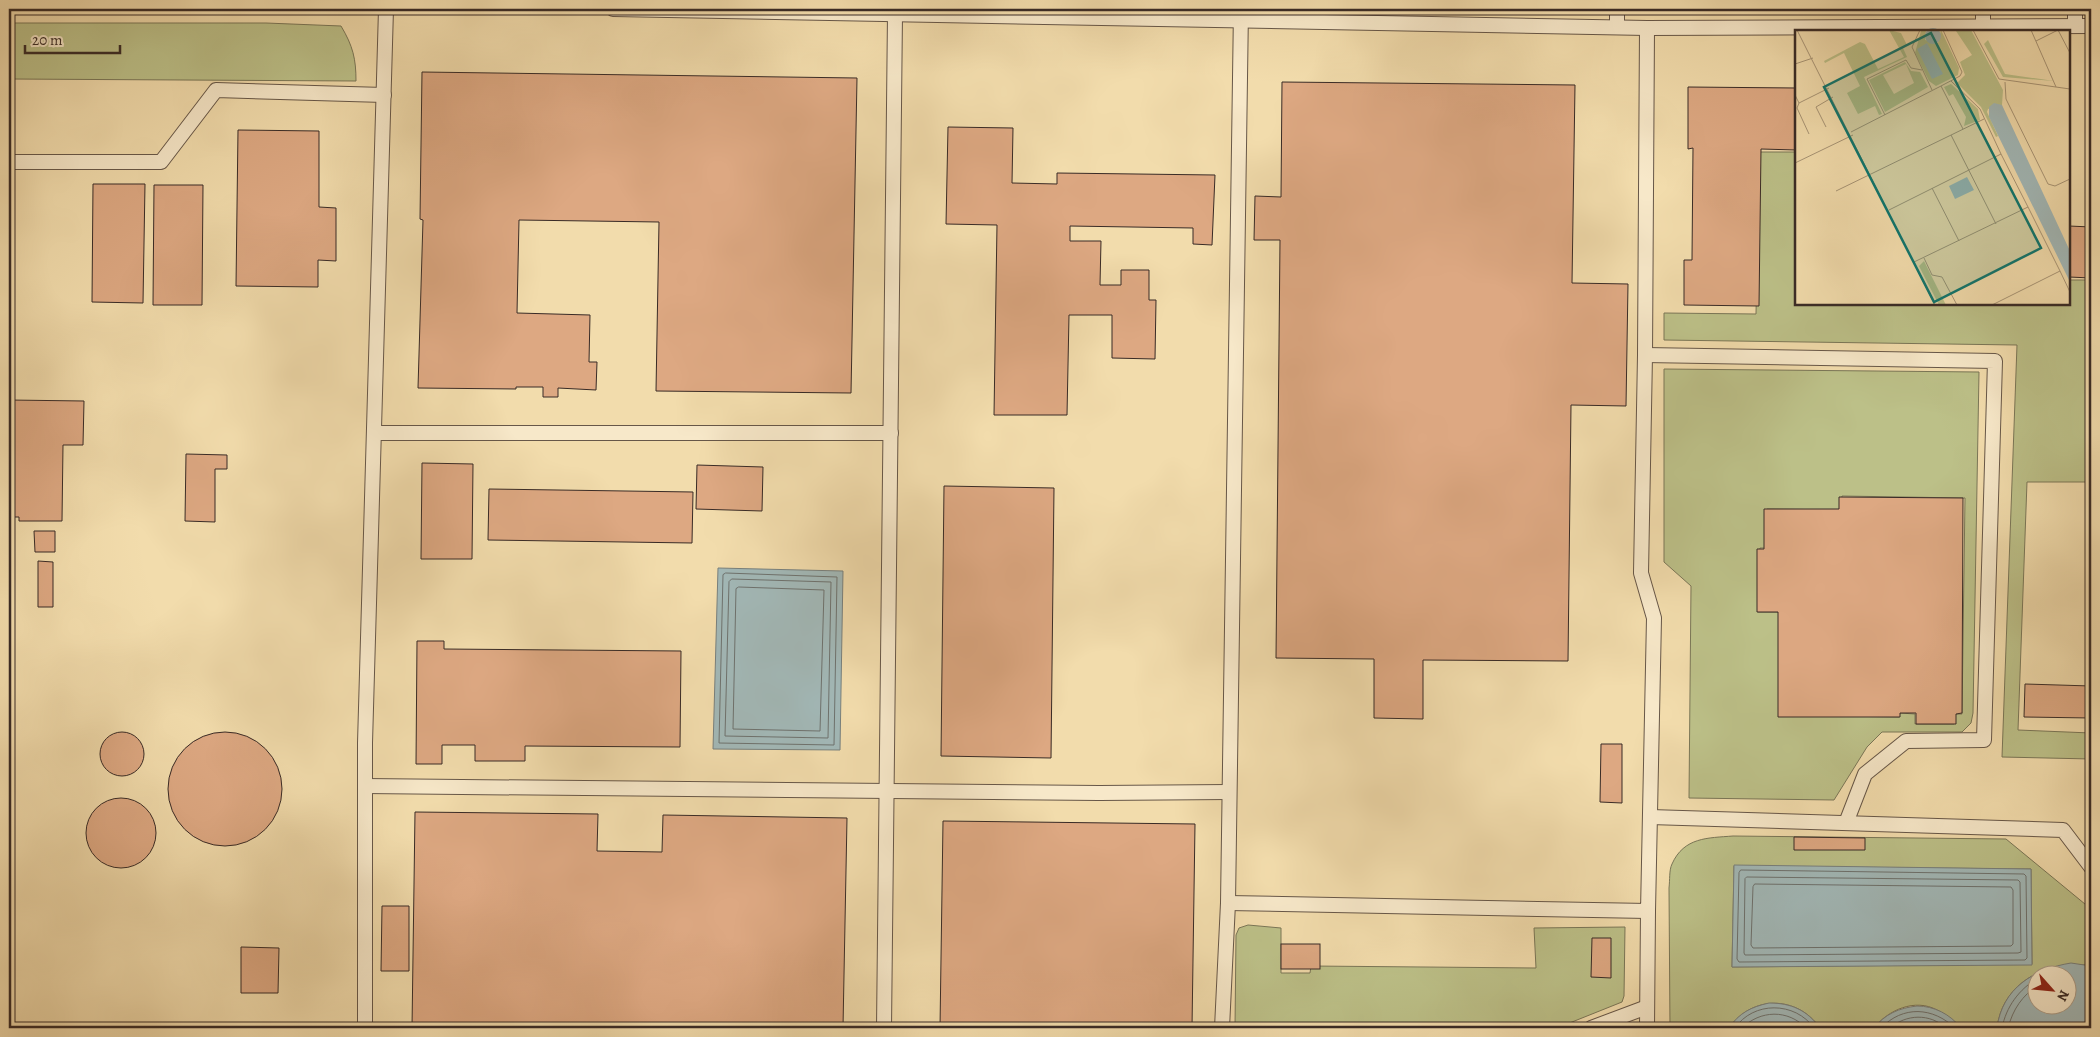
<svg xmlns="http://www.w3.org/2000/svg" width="2100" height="1037" font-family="Alegreya,serif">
<rect width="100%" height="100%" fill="#f2dcac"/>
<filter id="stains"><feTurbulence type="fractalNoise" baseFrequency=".004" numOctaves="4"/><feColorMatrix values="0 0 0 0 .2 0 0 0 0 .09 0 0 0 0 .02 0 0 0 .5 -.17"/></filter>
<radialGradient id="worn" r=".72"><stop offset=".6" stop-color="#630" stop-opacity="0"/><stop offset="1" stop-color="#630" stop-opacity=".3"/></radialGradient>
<!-- green -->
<g fill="#bcc088" stroke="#7a7657" fill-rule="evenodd">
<path d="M9,23H266L341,26C353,46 356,59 356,81L9,79Z"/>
<polygon points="1759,152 1796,152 1796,304 2069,304 2069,280 2091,280 2091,482 2027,482 2018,730 2091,733 2091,759 2002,757 2017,345 1664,340 1664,313 1756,314"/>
<path d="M1664,369L1979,372L1973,713L1971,723L1962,732H1882L1867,747L1834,800L1689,798L1691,586L1664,562ZM1842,496L1965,498L1962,714H1954V724H1915V714L1900,713L1899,717L1779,715L1780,612H1758L1760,548H1766L1767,509L1842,510Z"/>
<path d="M1733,836L2006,839L2091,909V966C2085,964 2078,965 2072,965C2034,967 2002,989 1997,1028C1990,1028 1967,1031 1961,1028C1956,1026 1944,1013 1937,1010C1915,998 1888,1010 1874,1028H1820C1797,995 1752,995 1729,1028H1670L1669,888C1670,880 1669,870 1672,864C1684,837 1708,838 1733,836ZM1734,866L2031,869L2032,964L1732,967Z"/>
<polygon points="1248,925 1281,928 1281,973 1310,973 1311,966 1536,968 1534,928 1625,927 1624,996 1622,1002 1557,1028 1235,1028 1236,935 1239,928"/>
</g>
<!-- water -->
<g fill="#a2b8b7" stroke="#78807d" fill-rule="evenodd">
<polygon points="718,568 843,571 840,750 713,749"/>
<polygon points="1734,865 2031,869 2032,965 1732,967"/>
<path d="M2071,963L2091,966V1028H1997C2002,988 2034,969 2071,963ZM2038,974H2068V1004H2038Z"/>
<path d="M1769,1003C1791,1003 1807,1010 1820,1028H1729C1739,1013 1751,1007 1769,1003Z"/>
<path d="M1917,1006C1934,1006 1950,1014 1961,1028H1874C1885,1014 1899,1008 1917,1006Z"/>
</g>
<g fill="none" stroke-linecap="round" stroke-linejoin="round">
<!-- shore -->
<g stroke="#6e726e" stroke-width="1">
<polygon points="726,573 837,577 834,745 719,743 723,575"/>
<polygon points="732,579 831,582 828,738 725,736 729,582"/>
<polygon points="739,587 824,590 820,731 733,729 736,589"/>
<polygon points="1741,870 2024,874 2026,876 2027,958 2025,960 1739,962 1737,959 1739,873"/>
<polygon points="1747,877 2018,880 2020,882 2021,952 2018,953 1745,955 1744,953 1745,879"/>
<polygon points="1755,884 2011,887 2013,890 2013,944 2011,946 1753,948 1751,945 1753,887"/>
<path d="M1735,1028C1753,1001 1795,1001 1814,1028"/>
<path d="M1742,1028C1760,1010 1788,1009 1806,1028"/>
<path d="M1881,1028C1903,1005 1933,1007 1955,1028"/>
<path d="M1890,1028C1906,1014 1930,1013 1946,1028"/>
<path d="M2002,1028C2006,1007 2019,989 2038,978"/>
<path d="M2008,1028C2013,1009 2022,996 2038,985"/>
</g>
</g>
<!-- building -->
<g fill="#dda882" stroke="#392b26">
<polygon points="422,72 857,78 851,393 656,391 659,222 519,220 517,313 590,315 589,362 597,362 596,390 558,388 558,397 543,397 543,387 516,387 516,389 418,388 423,220 420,219"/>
<polygon points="1282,82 1575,85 1572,283 1628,284 1626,406 1571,405 1568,661 1423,660 1423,719 1374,718 1374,659 1276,658 1280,240 1254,240 1255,196 1281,197"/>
<polygon points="1688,87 1796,88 1796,150 1761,149 1759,306 1684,305 1684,260 1692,260 1693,148 1688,149"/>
<polygon points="948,127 1013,128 1012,183 1057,184 1057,173 1215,175 1212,245 1193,244 1193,228 1070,226 1070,241 1101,241 1100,285 1121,285 1121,270 1149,270 1149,300 1156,300 1155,359 1112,358 1112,315 1069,315 1067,415 994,415 997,225 946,224"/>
<polygon points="238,130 319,131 319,207 336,208 336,261 318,260 318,287 236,286"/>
<polygon points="93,184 145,184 143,303 92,302"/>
<polygon points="154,185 203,185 202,305 153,305"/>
<polygon points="2069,226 2091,227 2091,278 2069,277"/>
<polygon points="9,400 84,401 83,445 63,445 62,521 19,521 19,517 9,517"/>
<polygon points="186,454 227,455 227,469 215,469 215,522 185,521"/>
<polygon points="422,463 473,464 472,559 421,559"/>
<polygon points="697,465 763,467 762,511 696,509"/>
<polygon points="944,486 1054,488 1051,758 941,756"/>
<polygon points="489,489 693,492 692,543 488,540"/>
<polygon points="1839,497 1963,498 1962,713 1956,714 1956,724 1916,724 1916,713 1900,713 1900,717 1778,717 1778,612 1757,612 1757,549 1764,549 1764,509 1839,509"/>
<polygon points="34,531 55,531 55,552 35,552"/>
<polygon points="38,561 53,562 53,607 38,607"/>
<polygon points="417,641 444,641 444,649 681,651 680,747 525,746 525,761 475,761 475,745 442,745 442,764 416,764"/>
<polygon points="2025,684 2091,686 2091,718 2024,717"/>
<circle cx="225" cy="789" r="57"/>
<circle cx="122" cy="754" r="22"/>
<polygon points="1601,744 1622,744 1622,803 1600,802"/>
<circle cx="121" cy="833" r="35"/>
<polygon points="415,812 598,814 597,851 662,852 663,815 847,818 843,1028 412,1028"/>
<polygon points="943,821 1195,824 1192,1028 940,1028"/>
<polygon points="1794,837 1865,838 1865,850 1794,850"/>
<polygon points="382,906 409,906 409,971 381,971"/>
<polygon points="1592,938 1611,938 1611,978 1591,977"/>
<rect x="1281" y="944" width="39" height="25"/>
<polygon points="241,947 279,948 278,993 241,993"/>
</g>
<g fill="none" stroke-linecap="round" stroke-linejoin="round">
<defs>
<g id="service">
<polyline points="613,9 1647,28 2091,26"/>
<polyline points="1983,9 1983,28"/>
<polyline points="2075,26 2075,9"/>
<polyline points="1617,27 1617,9"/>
<polyline points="9,162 161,162 216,90 384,95"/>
<polyline points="1645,355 1995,361 1984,740 1906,741 1865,774 1846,823"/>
<polyline points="374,433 891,433"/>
<polyline points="365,786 1099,793 1229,792"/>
<polyline points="1650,817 2063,830 2091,867"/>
<polyline points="1228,903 1648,911 1654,618 1641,573 1645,355 1647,28"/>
<polyline points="365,1028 365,743 386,9"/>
<polyline points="884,1028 895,14"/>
<polyline points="1222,1028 1228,903 1241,9"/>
<polyline points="1591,1028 1647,1007"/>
<polyline points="1647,1028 1648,911"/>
</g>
</defs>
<!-- service casing -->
<use href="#service" stroke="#675748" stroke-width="16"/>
<!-- service -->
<use href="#service" stroke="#f7e8c9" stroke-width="14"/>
</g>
<!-- overview -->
<g transform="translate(1795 30)">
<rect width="275" height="275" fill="#f2dcac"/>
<path d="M94,0L106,3L112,15L108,18L112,27L69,47L87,84L84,85L80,76L63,84L52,63L65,56L49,23L30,33L29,31L65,12L70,14L83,39L109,27ZM131,0L130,10L143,13L146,0L164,38L163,45L141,56L134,51L120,23L126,1ZM176,0L208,60L207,75L193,79L192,82L203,106L201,107L186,77L162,53L170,45L165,32L177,25L161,1ZM193,10L210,44L259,51L208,47L189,14ZM110,32L116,41L125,42L133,57L90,82L74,50ZM111,34L119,53L99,64L88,45ZM156,54L183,79L185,90L169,96L171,87L158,64L154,66L149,57ZM129,231L151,275H144L128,244L124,236Z" fill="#bcc088" fill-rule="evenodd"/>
<path d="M130 6a8 8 0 1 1 16 0a8 8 0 1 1-16 0ZM132,13L148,44L137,49L122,19ZM199,73L207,75L275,221V252L194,87V77ZM172,147L179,160L160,169L154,156Z" fill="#a2b8b7"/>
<path fill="none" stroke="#a89576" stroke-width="1" d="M2,0L140,275M125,0L117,17L137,60M178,0L204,49L275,59M236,0L261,57M241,11L263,0L275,23M0,34L18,28M156,51L185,79L206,124M210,52L211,69L253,154L260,156L275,149M146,56L165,46L167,42L148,0M0,65L4,73L34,58M4,73L2,78L14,104M90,85L72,49L111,30L116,38L127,40M31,97L21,77L38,67M56,102L146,56L168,99M156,105L201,194M0,133L58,105M137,158L164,211M41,161L189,89M94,180L206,124L233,177L119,232M129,228L137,245L147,247L162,275M265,241L275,262M197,275L265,241L233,177"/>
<path fill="#0f766e" fill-opacity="0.15" stroke="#0f766e" stroke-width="2.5" d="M136,3L246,218L139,272L29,57Z"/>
<rect width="275" height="275" fill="none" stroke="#392b26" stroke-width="2.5"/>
</g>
<!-- margin -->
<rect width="2100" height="1037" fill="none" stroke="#f2dcac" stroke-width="30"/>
<rect x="10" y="10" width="2080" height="1017" fill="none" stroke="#392b26" stroke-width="2.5"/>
<rect x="15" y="15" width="2070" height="1007" fill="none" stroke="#392b26"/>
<!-- north arrow -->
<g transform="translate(2052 990) rotate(117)"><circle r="24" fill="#f7e8c9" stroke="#ab9c88"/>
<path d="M0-4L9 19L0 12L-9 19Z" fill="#8f2418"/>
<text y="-8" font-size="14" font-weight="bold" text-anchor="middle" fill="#392b26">N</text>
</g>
<!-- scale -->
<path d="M25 45v8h95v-8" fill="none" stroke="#392b26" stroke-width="2.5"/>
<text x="32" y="45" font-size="15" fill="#392b26" stroke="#f7e8c9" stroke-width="4" paint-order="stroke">20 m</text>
<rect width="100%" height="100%" filter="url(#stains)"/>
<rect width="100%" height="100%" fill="url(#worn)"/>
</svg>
